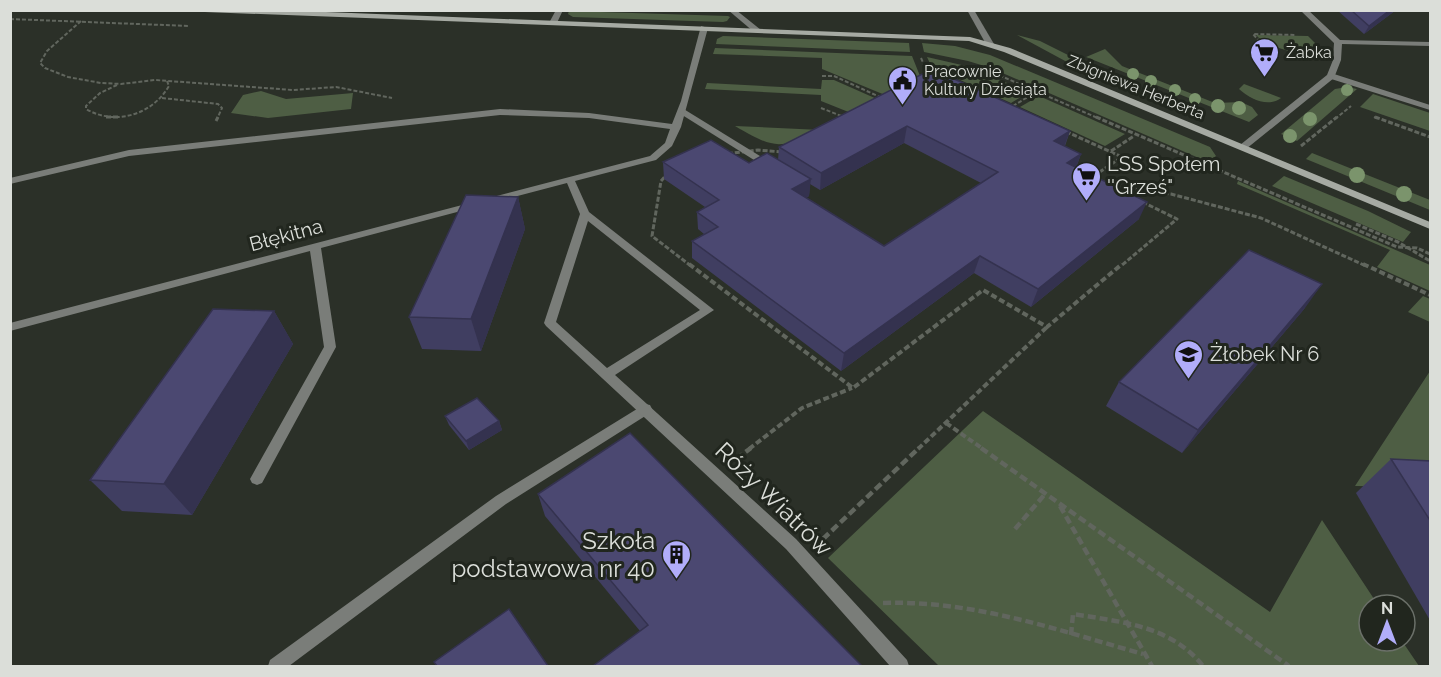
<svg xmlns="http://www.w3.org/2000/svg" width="1441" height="677" font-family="Raleway,sans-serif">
<rect width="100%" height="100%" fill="#2b3028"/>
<!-- green -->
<g fill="#4e5e44">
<polygon points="569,11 728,16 730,17 727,21 723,22 573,17 568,14"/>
<polygon points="1017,35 1040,41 1074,58 1067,62"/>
<path d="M1256,35L1308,36L1326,54C1308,57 1268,49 1256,35Z"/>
<polygon points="723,36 909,43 910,52 716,44 717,39"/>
<polygon points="922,43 955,46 990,55 1210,147 1216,156 1208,162 991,68 968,61 924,52"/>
<polygon points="715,48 912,56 920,76 885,95 822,69 822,58 713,54"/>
<polygon points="1105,49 1122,66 1215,103 1241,102 1252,107 1258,115 1249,122 1086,57"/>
<polygon points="927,57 966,66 1029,92 1011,103 936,69 933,70"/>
<polygon points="822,80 834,80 877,99 851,113 821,101 821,95 705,89 707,83 821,89"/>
<path d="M1244,84L1281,98C1268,108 1250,99 1239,89Z"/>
<polygon points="1347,87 1357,89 1297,141 1281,134 1335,89"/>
<polygon points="261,91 286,99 353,93 351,109 268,118 231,113 243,95"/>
<polygon points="1373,94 1430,113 1430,131 1360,107"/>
<polygon points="1039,96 1125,134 1105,146 1020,107"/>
<path d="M735,126L821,130C779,149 776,150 735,126Z"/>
<polygon points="1312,153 1430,200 1430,210 1306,159"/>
<polygon points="1284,176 1368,211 1411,232 1403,242 1272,186"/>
<polygon points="1238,181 1430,265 1430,291 1377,267 1390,250 1237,184"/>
<polygon points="1423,296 1430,299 1430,322 1408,312"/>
<polygon points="1430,371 1430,490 1428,487 1355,486"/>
<polygon points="983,411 1270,612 1322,520 1378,605 1369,605 1369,641 1402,641 1419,666 939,666 828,558"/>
</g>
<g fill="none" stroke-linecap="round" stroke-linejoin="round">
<!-- path-far3 -->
<g stroke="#61665e" stroke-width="2" stroke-dasharray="4 2" stroke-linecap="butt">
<polyline points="10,19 189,26"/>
<polyline points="81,21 47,51 40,63 45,68 68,77 101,83 121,84 155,80 293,90 336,87 392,98"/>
<polyline points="1260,42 1253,34 1296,35"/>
<polyline points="921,58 929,76"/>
<polyline points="994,73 1100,119"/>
<polyline points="822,76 834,76 882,98"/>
<path d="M117,85L100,93L86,106V109C115,126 152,115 169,86L167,81"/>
<polyline points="162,98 218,104 222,108 217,119"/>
<polyline points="1013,106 1036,92"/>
<polyline points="821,108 844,117"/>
<polyline points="1374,117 1379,119"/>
<polyline points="847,119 936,73 1037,119"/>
<polyline points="1335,119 1351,106"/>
</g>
<!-- path-far2 -->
<g stroke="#61665e" stroke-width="3" stroke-dasharray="5 2" stroke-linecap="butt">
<polyline points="106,117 120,117"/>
<polyline points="1034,117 1122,157 1092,177 1177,219 1121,266"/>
<polyline points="1096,117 1397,247 1417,248 1430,254"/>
<polyline points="1375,117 1430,137"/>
<polyline points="216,121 218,117"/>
<polyline points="1301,146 1337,117"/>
<polyline points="1111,151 1134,136"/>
<polyline points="1115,187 1171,194 1261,218 1366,266"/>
<polyline points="1356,224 1398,242 1430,261"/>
<polyline points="691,266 652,236 661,181 674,166 709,151 725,154 758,150 782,152 850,117"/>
</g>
<!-- path-far1 -->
<g stroke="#61665e" stroke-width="4" stroke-dasharray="6 3" stroke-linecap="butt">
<polyline points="689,264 853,388 983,290 1047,327 1122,264"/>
<polyline points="1363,264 1430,295"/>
<polyline points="946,423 983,449"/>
<polyline points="749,449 802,408 852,388"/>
<polyline points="918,449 1047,327"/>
</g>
<!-- path -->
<g stroke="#61665e" stroke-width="4.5" stroke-dasharray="8 4" stroke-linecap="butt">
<polyline points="981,448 1289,666"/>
<polyline points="736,459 751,448"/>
<polyline points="1060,506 1152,666"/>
<polyline points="1015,529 1045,494"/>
<polyline points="823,539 919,448"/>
<path d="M883,603C974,600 1057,630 1143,654"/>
<path d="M1071,635L1073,614C1121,622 1170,625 1203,666"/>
</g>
<!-- lane -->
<g fill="#7a7d79" fill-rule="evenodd">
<polygon points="556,10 563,10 556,25 550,25 549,23"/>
<polygon points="728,10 736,10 761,30 754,32"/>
<polygon points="1328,74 1334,74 1430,105 1430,110 1328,78"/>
<polygon points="682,108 773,164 775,166 773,168 767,168 679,113 678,111"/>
<polygon points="645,404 650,405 652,409 650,413 506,504 289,666 268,666 270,660 496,496"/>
</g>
<!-- street -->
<g fill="#7a7d79" fill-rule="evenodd">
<polygon points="967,10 974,10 994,44 993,46 987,46"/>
<polygon points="1300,10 1308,10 1340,40 1430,42 1430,46 1342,44 1341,60 1334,78 1246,149 1240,149 1240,145 1327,75 1333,60 1334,43"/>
<path d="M701,26L708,28L681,127L672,146L656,160L575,181L589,212L714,310L615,375L796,539L907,660L909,666H890L786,549L546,326L544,323L580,214L567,183L321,248L336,347L262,483L257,485L252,483L250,479L324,347L310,251L10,331V323L650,156L665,143L670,129L589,118L500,115L129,156L10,184V178L129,150L500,109L589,113L672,124L681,101ZM588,221L700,310L607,368L556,322Z"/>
</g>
<!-- secondary -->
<polygon fill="#a6aaa3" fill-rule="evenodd" points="202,10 275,10 970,37 1010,48 1430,222 1430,229 1004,52 969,41 205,12"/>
</g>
<!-- trees -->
<g fill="#7b946c">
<circle cx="1133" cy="74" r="6"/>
<circle cx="1151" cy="81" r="6"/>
<circle cx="1175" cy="90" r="6"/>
<circle cx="1347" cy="90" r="6"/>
<circle cx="1195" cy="99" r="6"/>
<circle cx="1218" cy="106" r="7"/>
<circle cx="1239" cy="108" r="7"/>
<circle cx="1310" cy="119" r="7"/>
<circle cx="1290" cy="136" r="7"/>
<circle cx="1357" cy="175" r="8"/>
<circle cx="1404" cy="194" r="8"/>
</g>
<!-- wall -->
<g fill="#403e61" fill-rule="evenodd">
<polygon points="1337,10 1396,10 1364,34"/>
<path d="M932,69L1070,131L1065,146L1081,154L1076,168L1139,219L1031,307L974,273L841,371L692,258V241L704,234L698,229L697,212L705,207L664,179L663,162L749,163L778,160L779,147ZM904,143L981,183L884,246L806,198L809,196L810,184L820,190Z"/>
<polygon points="518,197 525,229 481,351 422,349 409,317"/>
<polygon points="1305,308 1182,453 1106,406 1119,382"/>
<polygon points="274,311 293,344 192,515 122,511 90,480"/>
<polygon points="445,416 499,421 502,430 469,450 449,425"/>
<polygon points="1391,459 1431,461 1431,622 1356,493"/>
<polygon points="538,494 862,666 640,631 545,516"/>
</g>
<!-- shaded-wall -->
<g fill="#34324f">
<polygon points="1390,10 1396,10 1364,34 1369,26"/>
<polygon points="907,126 904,143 820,190 821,173"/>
<polygon points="1070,131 1064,147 1054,141"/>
<polygon points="1081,154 1075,170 1067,163"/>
<polygon points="811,179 809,196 791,207 792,189"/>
<polygon points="518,197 525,229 481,351 471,319"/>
<polygon points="1147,202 1139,219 1031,307 1038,289"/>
<polygon points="980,256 974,273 841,371 844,353"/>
<polygon points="1322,284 1305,308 1182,453 1198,430"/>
<polygon points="274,311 293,344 192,515 164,484"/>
<polygon points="499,421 502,430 469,450 466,441"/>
</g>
<!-- building -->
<g fill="#4b4871" stroke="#34324f" stroke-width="1.5">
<polygon points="1351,10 1390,10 1369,26"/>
<polygon points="932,69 1070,131 1054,141 1081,154 1067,163 1147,202 1038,289 980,256 844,353 692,241 718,227 697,212 719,200 663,162 711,140 749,163 767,153 811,179 792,189 884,246 998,172 907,126 821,173 779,147"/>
<polygon points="466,195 518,197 471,319 409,317"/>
<polygon points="1249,250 1322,284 1198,430 1119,382"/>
<polygon points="213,309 274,311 164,484 90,480"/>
<polygon points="477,398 499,421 466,441 445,416"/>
<polygon points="630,433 862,666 593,666 648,625 538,494"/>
<polygon points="1391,459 1431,461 1431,522"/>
<polygon points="509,609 548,666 437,666 434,662"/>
</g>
<!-- icons -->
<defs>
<symbol id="supermarket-pin" viewBox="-11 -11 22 30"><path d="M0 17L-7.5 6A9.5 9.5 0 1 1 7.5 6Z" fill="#b1adfa" stroke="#21261e"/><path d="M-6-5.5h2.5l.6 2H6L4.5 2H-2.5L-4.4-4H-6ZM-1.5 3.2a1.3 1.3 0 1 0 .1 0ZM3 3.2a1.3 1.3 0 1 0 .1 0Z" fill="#111"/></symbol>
<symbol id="civic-pin" viewBox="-11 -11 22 30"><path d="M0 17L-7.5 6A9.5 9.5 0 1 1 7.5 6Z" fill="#b1adfa" stroke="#21261e"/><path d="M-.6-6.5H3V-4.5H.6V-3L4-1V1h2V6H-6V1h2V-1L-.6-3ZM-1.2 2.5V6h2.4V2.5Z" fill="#111"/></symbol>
<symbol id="school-pin" viewBox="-11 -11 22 30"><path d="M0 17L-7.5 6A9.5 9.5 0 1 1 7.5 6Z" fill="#b1adfa" stroke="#21261e"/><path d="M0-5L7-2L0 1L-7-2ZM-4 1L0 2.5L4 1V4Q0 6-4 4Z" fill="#111"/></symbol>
<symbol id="building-pin" viewBox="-11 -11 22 30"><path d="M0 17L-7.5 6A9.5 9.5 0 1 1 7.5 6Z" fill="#b1adfa" stroke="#21261e"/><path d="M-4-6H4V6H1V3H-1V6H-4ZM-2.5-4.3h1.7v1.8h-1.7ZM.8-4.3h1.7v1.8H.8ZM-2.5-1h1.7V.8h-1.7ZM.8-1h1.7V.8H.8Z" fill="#111"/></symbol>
</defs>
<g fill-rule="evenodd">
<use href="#supermarket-pin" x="1248" y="36" width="33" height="45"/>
<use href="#civic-pin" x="886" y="64" width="33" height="45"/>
<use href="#supermarket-pin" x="1070" y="160" width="33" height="45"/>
<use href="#school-pin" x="1172" y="338" width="33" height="45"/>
<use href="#building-pin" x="660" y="538" width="33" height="45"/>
</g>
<g text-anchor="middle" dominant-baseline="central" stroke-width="6" stroke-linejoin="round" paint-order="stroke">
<!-- far-poi labels -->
<g font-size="16" fill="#dbded9" stroke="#21261e" text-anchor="start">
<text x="1286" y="52">Żabka</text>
<text x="924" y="71">Pracownie<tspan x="924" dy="18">Kultury Dziesiąta</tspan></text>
</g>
<!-- far-street labels -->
<g font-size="16" fill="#dbded9" stroke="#21261e">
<text transform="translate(1136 87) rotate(22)">Zbigniewa Herberta</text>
</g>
<!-- poi labels -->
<g font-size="20" fill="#dbded9" stroke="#21261e" text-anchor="start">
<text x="1107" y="164">LSS Społem<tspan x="1107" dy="23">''Grześ"</tspan></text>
<text x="1210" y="354">Żłobek Nr 6</text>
</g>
<!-- street labels -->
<g font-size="20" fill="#dbded9" stroke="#21261e">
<text transform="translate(286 235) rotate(-15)">Błękitna</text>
</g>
<!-- near-street labels -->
<g font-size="24" fill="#dbded9" stroke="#21261e">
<text transform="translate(774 499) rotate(44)">Róży Wiatrów</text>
</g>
<!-- near-poi labels -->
<g font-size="24" fill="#dbded9" stroke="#21261e" text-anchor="end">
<text x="655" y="540">Szkoła<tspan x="655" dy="28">podstawowa nr 40</tspan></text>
</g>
</g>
<!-- border -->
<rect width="1441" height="677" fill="none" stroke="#dbded9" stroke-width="24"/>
<!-- north arrow -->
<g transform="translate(1387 623)"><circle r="28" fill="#21261e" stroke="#6b7069" stroke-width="1.5"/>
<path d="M0-4.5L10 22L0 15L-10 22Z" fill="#b1adfa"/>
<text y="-9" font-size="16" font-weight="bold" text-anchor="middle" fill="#dbded9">N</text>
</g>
</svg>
